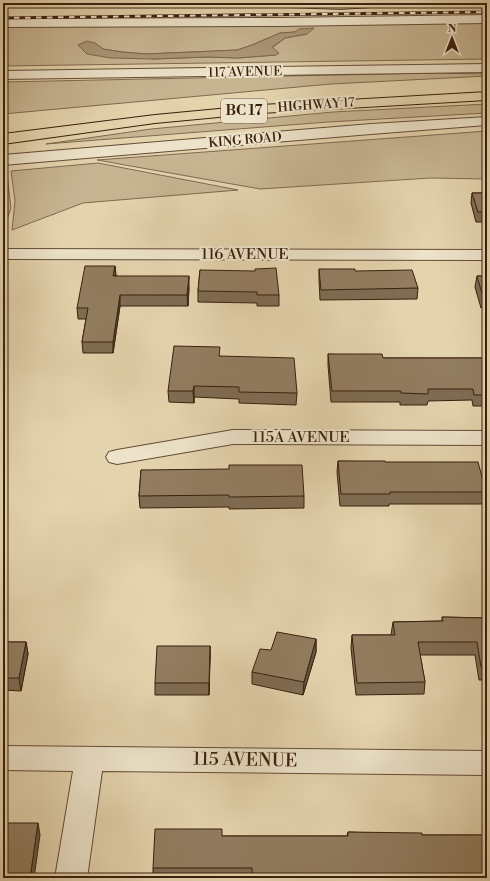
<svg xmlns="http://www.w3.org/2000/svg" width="490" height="881" font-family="'Libre Bodoni',serif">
<rect width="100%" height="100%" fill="#e4d4ae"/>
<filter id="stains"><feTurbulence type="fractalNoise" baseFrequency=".005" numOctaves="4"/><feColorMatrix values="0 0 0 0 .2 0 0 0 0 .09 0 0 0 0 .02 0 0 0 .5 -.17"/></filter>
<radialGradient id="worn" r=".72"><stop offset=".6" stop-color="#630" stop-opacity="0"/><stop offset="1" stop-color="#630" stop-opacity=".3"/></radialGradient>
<!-- green -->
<g fill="#c7b592" stroke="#806a4f" fill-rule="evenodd">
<path d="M487,23V59L3,66V25ZM295,32L307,34L285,38L272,48L276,55L238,58L208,57L153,59L79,46L95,43L103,49L122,52L146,54L237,50L252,45L280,33Z"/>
<polygon points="432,73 487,74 487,76 331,84 3,114 3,82"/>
<polygon points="487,104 487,113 328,122 46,144 151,129 333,112"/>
<polygon points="487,131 487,179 430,178 260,189 97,160"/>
<polygon points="98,163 238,190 83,203 12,230 15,201 11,171"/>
<polygon points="3,174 7,174 11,208 3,231"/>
</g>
<!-- water -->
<polygon fill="#aa9677" stroke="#7d664c" points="314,28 307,34 285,38 272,47 279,53 276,55 238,58 208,57 153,59 111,58 87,54 78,45 87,41 95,43 103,49 122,52 146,54 237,50 252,45 280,33 295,32 299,29"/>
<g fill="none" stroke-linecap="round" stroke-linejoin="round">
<defs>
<g id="minor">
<polygon points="284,3 377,3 375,6 371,7 340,9 290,7 286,6"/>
<polygon points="487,15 487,23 279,26 3,27 3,19 279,18"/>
<polygon points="487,64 487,72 3,79 3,71"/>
<polygon points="487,117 487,125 371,134 3,165 3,155 371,124"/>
<polygon points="3,249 487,250 487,260 3,259"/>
<polygon points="233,430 487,431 487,445 233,444 117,464 109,462 106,457 109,452 117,450"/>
<polygon points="3,746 487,751 487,775 102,771 87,878 55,878 73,771 3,770"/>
</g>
<polygon id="highway" points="487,92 487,100 261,113 155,123 3,144 3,134 155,115 261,105"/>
</defs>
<!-- minor casing -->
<use href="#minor" stroke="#644c34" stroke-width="2"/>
<!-- highway casing -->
<use href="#highway" stroke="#3a1f0c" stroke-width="2"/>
<!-- minor -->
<use href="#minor" fill="#ede3ca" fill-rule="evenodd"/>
<!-- highway -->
<use href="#highway" fill="#e4d4ae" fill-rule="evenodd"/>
<defs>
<polyline id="rail" points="3,18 487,12"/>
</defs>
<!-- rail casing -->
<use href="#rail" stroke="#3a1f0c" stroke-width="3"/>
<!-- rail -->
<use href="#rail" stroke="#ede3ca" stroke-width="2" stroke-dasharray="5.5" stroke-linecap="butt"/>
</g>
<!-- wall -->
<g fill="#7e6c53" stroke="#3a1f0c">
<polygon points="472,193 487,193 487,222 476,222 471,203"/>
<polygon points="115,266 116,276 189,287 188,306 120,306 113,353 83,353 82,342 86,319 78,319 77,308"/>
<polygon points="319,269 418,288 417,299 320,300 319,280"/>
<polygon points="200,270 279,295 279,306 257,306 257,303 198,302 198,291"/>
<polygon points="477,276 487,276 487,308 481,308 475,287"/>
<polygon points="328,354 383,358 487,358 487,406 473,406 472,400 428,401 427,405 400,405 400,402 331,402 328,365"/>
<polygon points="220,356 297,393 296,405 239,403 239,399 194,397 194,403 169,402 168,391"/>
<polygon points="338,461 385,462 486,492 484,504 389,504 389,506 340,506 337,472"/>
<polygon points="141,470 304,496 304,508 229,509 229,507 140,508 139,496"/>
<polygon points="442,617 487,618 487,680 479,680 475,655 420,655 425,682 424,694 356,695 351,648 352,635 391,635 393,622 442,621"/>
<polygon points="316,639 316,652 303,695 252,684 252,672 271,650"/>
<polygon points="3,642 26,642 28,654 21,691 3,690"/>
<polygon points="210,646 210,658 209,695 155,695 155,683"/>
<polygon points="348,832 422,835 487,835 487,878 153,878 153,868 222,836 347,836"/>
</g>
<!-- shaded-wall -->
<g fill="#665843" stroke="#3a1f0c">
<polygon points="115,266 116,276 113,276"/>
<polygon points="189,276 189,287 188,306 187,295"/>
<polygon points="120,295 120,306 113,353 113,342"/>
<polygon points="3,376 4,384 3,385"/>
<polygon points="194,386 194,403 193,391"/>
<polygon points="316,639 316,652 303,695 304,682"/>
<polygon points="26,642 28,654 21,691 19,678"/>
<polygon points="210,646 210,658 209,695 209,683"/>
<polygon points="38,823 40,835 34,878 30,878"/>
</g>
<!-- building -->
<g fill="#927d60" stroke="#3a1f0c">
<polygon points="472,193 487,193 487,212 478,212"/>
<polygon points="85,266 115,266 113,276 189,276 187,295 120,295 113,342 82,342 88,308 77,308"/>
<polygon points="276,268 279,295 257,295 257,292 198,291 200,270 255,271 255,269"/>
<polygon points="319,269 355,269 355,271 412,270 418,288 321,290"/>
<polygon points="477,276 487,276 487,297 483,297"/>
<polygon points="174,346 220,347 219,356 294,358 297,393 239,392 239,387 194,386 193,391 168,391"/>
<polygon points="328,354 382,354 383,358 487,358 487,395 474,395 473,389 428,389 428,394 401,393 401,391 332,391"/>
<polygon points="338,461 385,461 385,462 478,462 486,492 390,492 390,494 341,494"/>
<polygon points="229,465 302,465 304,496 229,497 229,495 139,496 141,470 229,469"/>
<polygon points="442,617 487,618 487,667 481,667 477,642 418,642 425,682 357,683 352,635 395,635 393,622 443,621"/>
<polygon points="277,632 316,639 304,682 252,672 260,649 271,650"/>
<polygon points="3,642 26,642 19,678 3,678"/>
<polygon points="157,646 210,646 209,683 155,683"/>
<polygon points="3,823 38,823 30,878 3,878"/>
<polygon points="155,829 222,829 222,836 348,836 348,832 422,833 422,835 487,835 487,875 426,875 427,878 350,878 350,875 252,875 252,868 153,868"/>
</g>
<g text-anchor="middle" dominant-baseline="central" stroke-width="4" stroke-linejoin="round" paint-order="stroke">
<!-- far-street labels -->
<g font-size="13" fill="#3a1f0c" stroke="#ede3ca">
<text transform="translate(245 72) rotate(-1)">117 AVENUE</text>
<text transform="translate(316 105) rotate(-4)">HIGHWAY 17</text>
<text transform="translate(245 140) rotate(-5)">KING ROAD</text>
</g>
<!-- shield labels -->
<rect fill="#ede3ca" stroke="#705a45" stroke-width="1" x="221" y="99" width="46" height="24" rx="3"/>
<g font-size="14" font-weight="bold" fill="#3a1f0c">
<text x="244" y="111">BC 17</text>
</g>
<!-- street labels -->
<g font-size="15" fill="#3a1f0c" stroke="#ede3ca">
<text x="245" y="254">116 AVENUE</text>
<text x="301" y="437">115A AVENUE</text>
</g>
<!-- near-street labels -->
<g font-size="18" fill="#3a1f0c" stroke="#ede3ca">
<text transform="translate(245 760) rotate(1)">115 AVENUE</text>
</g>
</g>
<!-- margin -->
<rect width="490" height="881" fill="none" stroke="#e4d4ae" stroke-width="16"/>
<rect x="4" y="4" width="482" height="873" fill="none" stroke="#3a1f0c" stroke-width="2"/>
<rect x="8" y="8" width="474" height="865" fill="none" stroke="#3a1f0c"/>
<!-- north arrow -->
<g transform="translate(452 38)" stroke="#ede3ca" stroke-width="3" paint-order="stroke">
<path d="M0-3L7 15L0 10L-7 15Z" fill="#3a1f0c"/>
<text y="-6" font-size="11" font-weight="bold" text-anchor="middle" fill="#3a1f0c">N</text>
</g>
<rect width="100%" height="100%" filter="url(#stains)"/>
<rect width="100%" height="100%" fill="url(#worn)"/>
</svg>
